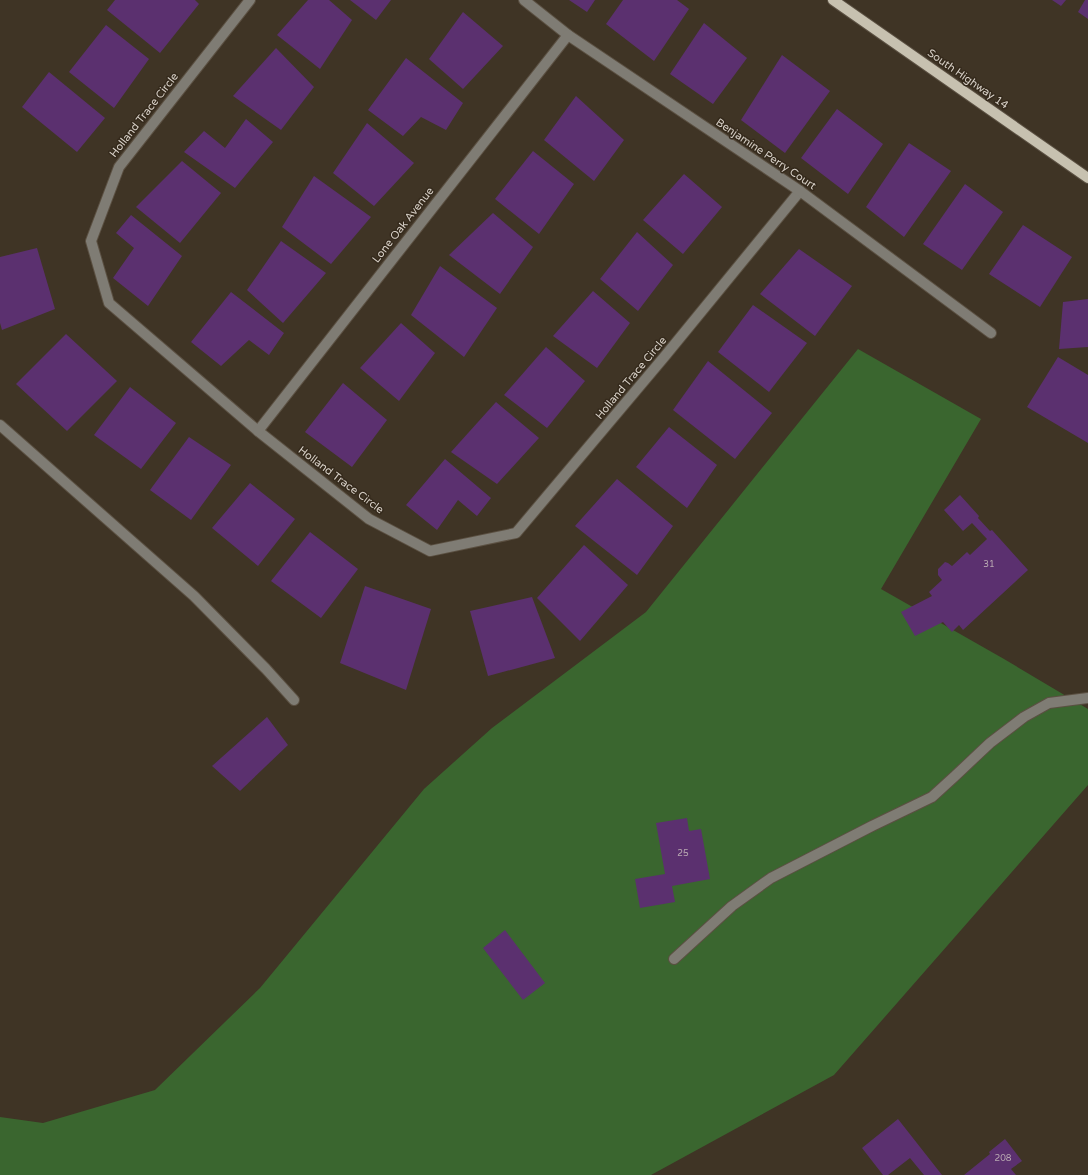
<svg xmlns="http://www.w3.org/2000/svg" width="1088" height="1175" font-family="'Varela Round',sans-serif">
<rect width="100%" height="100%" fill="#3f3425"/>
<!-- green -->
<polygon fill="#3a662f" points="858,349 981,419 881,589 1004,659 1088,709 1088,785 834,1075 651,1175 0,1175 0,1117 43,1123 155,1090 260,988 424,789 492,728 646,612"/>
<!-- building -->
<g fill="#5b306f">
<polygon points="115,0 195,0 199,4 160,53 107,10"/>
<polygon points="308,0 329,0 352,20 320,69 277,35"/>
<polygon points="350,0 391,0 376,20"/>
<polygon points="569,0 595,0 587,12"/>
<polygon points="623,0 677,0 689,9 654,61 606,24"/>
<polygon points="1052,0 1066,0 1061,6"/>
<polygon points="1085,0 1088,0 1088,19 1078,12"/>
<polygon points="463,12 503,46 463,89 429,59"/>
<polygon points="704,23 747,58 713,104 670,74"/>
<polygon points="106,25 149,59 114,108 69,72"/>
<polygon points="276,48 314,87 281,130 233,96"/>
<polygon points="782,55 830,91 785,153 741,120"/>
<polygon points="406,58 463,103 446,130 421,117 403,136 368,110"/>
<polygon points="49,72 105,118 77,152 22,107"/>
<polygon points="576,96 624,140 594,181 544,140"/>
<polygon points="837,109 883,144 848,194 801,158"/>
<polygon points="246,119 273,142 235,188 184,152 204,131 225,148"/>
<polygon points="367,123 414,163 374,206 333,173"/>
<polygon points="909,143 951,171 904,237 866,207"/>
<polygon points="533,151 574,184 539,234 495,199"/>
<polygon points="182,161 221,193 180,243 136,207"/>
<polygon points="684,174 722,207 683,254 643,220"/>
<polygon points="314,176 371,217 331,264 282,227"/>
<polygon points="965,184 1003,212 962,270 923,244"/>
<polygon points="493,213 533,247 500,294 449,255"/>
<polygon points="131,215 182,256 148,306 113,278 134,248 116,233"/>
<polygon points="1023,225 1072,257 1040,307 989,274"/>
<polygon points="637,232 673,265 638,311 600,279"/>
<polygon points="281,241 326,273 283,323 247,290"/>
<polygon points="37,248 55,309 2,330 0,323 0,257"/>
<polygon points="799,249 852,286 815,336 760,294"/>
<polygon points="440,266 497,308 464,357 411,315"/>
<polygon points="593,291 630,323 597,368 553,336"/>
<polygon points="231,292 284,333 269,355 249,340 221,366 191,342"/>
<polygon points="1088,299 1088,347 1059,349 1063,302"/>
<polygon points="753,305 807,343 769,392 718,352"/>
<polygon points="401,323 435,353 399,401 360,368"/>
<polygon points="66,334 117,381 67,431 16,384"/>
<polygon points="546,347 585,381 547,428 504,395"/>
<polygon points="1058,357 1088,375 1088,443 1027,407"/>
<polygon points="708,361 772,413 735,459 673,410"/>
<polygon points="343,383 387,420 352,467 305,432"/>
<polygon points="130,387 176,423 141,469 94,435"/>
<polygon points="496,402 539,438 497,484 451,452"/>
<polygon points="669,427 717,465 687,508 636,467"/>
<polygon points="189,437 231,465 191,520 150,490"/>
<polygon points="445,459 491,498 477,516 458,500 437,530 406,505"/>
<polygon points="617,479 673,526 637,575 575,526"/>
<polygon points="250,483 295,519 258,566 212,528"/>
<polygon points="960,495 979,516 978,518 990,531 992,530 1028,570 963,630 959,625 952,632 943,622 915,636 901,612 932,596 929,592 942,580 938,575 938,569 945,562 948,563 952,566 967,552 970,555 987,539 972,523 963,531 944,510"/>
<polygon points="310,532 358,569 321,618 271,581"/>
<polygon points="584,545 628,585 580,641 537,598"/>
<polygon points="365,586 431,609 406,690 340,663"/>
<polygon points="532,597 555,658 488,676 470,611"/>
<polygon points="267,717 288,745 240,791 212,766"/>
<polygon points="687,818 689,831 701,829 710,879 672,886 675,902 640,908 635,879 665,874 656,823"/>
<polygon points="505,930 545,983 523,1000 483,948"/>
<polygon points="898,1119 942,1175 924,1175 910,1158 888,1175 883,1175 862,1148"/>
<polygon points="1005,1139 1022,1161 1011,1169 1016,1175 964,1175 990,1154 989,1152"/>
</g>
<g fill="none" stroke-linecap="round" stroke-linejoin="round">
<defs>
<g id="minor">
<polyline points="250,0 119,167 91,241 109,303 258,431 369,519 430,551 516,533 665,356 800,191"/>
<polyline points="524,0 568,35 800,191 991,333"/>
<polyline points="0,425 194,596 266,669 294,700"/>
<polyline points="258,431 568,35"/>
<polyline points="674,959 732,906 771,878 872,826 932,797 955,776 990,743 1024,717 1049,703 1088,698"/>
</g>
<polyline id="major" points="833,0 1088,178"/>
</defs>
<!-- minor casing -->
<use href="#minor" stroke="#5b5042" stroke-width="12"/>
<!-- major casing -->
<use href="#major" stroke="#5b5042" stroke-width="12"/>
<!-- minor -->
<use href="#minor" stroke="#7f7c74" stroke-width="10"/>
<!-- major -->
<use href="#major" stroke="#c7c1b0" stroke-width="10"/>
</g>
<g text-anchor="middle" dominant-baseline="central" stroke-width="3" stroke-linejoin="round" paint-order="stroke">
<!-- number labels -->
<g font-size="9" fill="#b9a9b2">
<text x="989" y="564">31</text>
<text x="683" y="853">25</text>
<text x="1003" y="1158">208</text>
</g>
<!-- street labels -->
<g font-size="11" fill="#d8d1c8" stroke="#352a1c">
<text transform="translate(968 79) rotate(35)">South Highway 14</text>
<text transform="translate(144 115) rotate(-52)">Holland Trace Circle</text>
<text transform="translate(766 154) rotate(34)">Benjamine Perry Court</text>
<text transform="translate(403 225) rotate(-52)">Lone Oak Avenue</text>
<text transform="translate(631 378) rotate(-50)">Holland Trace Circle</text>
<text transform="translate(341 480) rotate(37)">Holland Trace Circle</text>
</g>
</g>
</svg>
